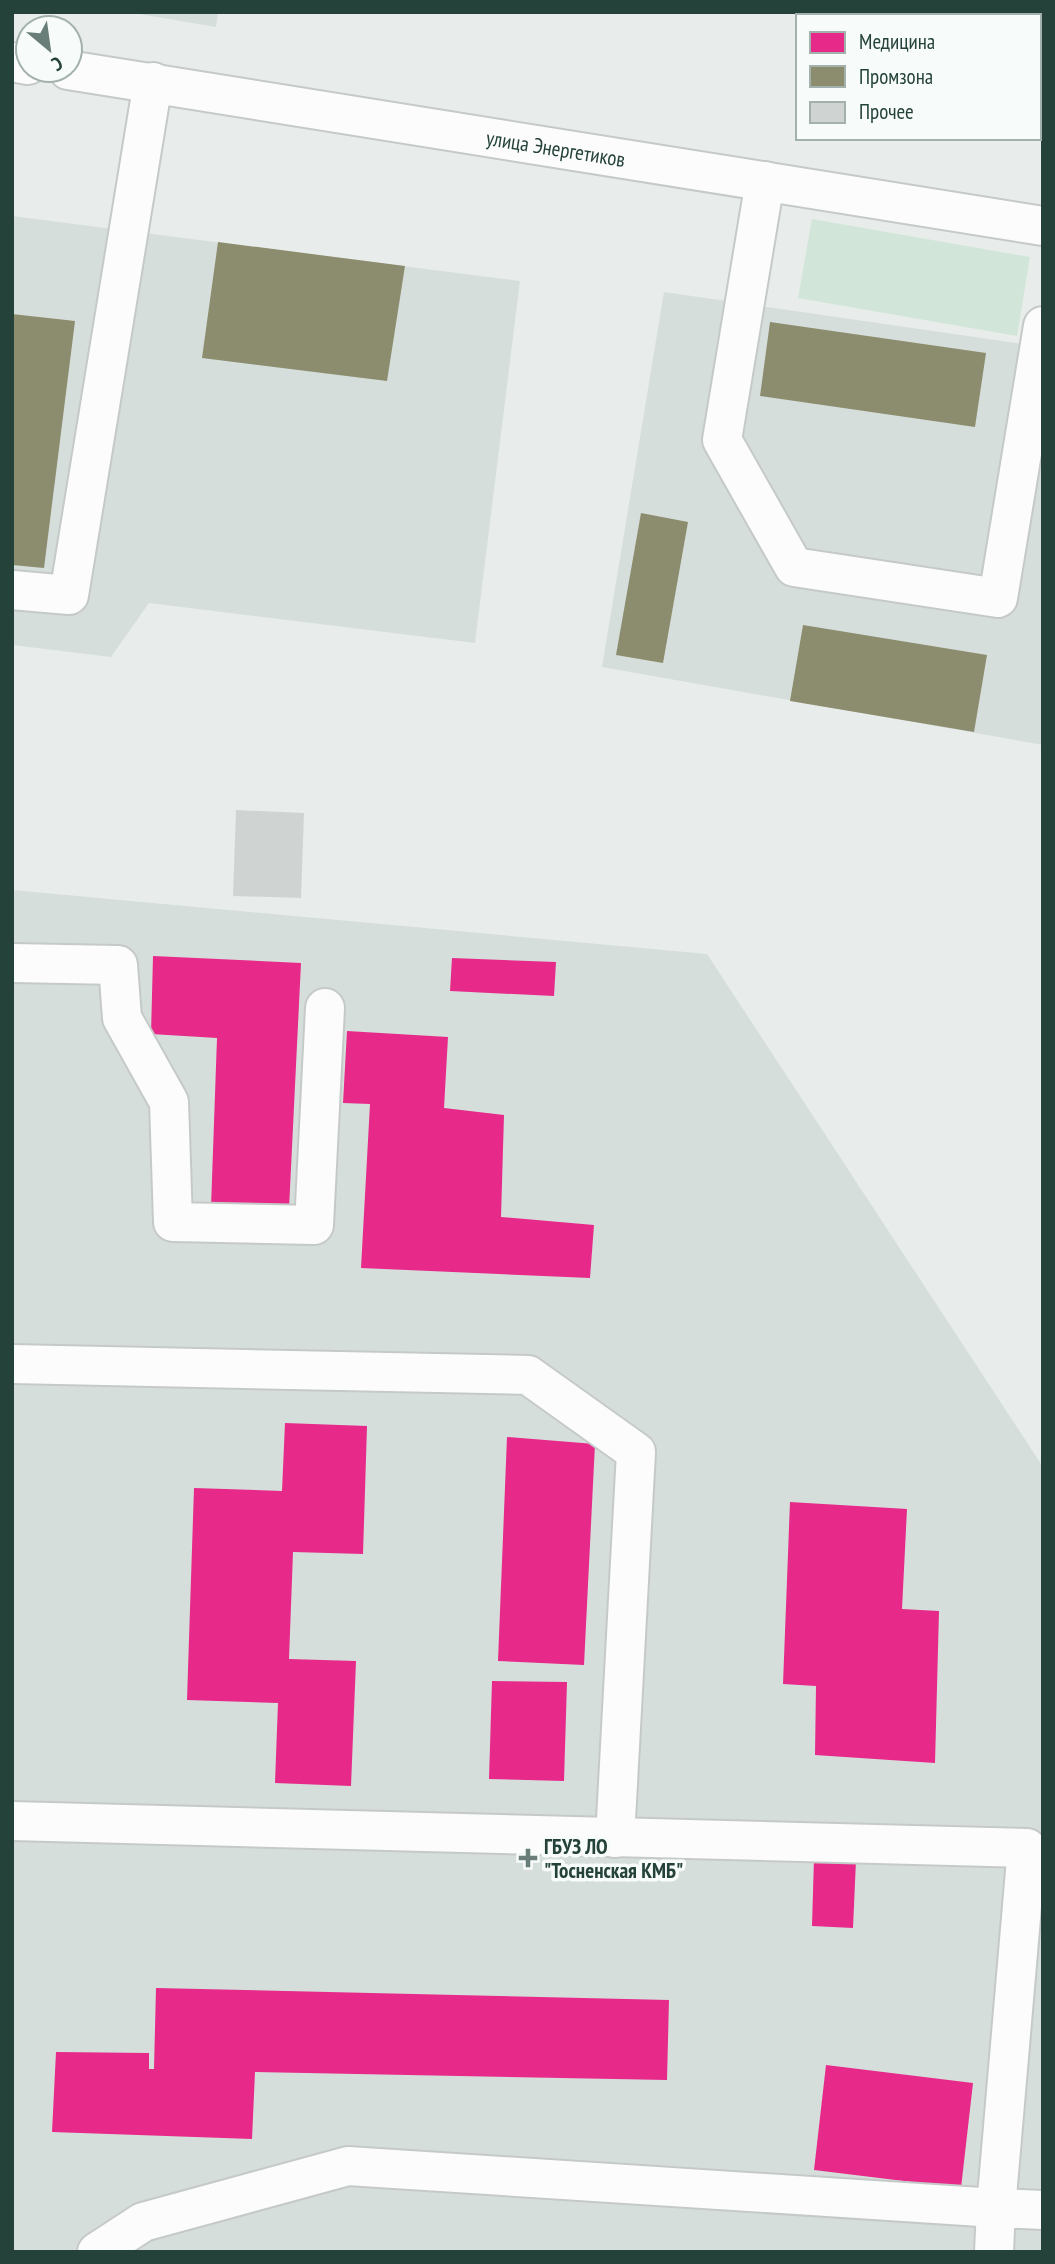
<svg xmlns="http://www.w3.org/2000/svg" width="1055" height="2264" font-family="'PT Sans Narrow',sans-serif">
<rect width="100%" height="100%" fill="#e8edeb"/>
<!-- built -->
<g fill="#d6dedb">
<polygon points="127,12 218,12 216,27"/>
<polygon points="12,216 520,281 475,643 149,603 111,657 12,645"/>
<polygon points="664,292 1043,347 1043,745 602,667"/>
<polygon points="12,890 707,954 1043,1467 1043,2252 12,2250"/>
</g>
<!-- green -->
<polygon fill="#d1e6d8" points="812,219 1030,257 1017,336 798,298"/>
<!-- health -->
<g fill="#e7298a">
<polygon points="153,956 301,963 289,1209 211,1207 217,1038 151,1034"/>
<polygon points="452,958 556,962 554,996 450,991"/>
<polygon points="347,1031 448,1037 444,1108 504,1115 501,1217 594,1225 590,1278 361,1268 370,1104 343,1103"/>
<polygon points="285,1423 367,1426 363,1554 293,1552 289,1659 356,1661 351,1786 275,1783 278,1703 187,1700 194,1488 282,1491"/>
<polygon points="507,1437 595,1444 584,1665 498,1661"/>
<polygon points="790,1502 907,1509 902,1609 939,1611 935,1763 815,1755 816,1686 783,1684"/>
<polygon points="492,1681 567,1682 564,1781 489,1779"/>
<polygon points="814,1858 856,1860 853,1928 812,1926"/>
<polygon points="156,1988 669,2000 667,2080 255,2072 252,2139 52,2132 56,2052 149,2053 149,2069 154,2069"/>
<polygon points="826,2065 973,2083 961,2188 814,2170"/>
</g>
<!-- industry -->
<g fill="#8c8c6e">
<polygon points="218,242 405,266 387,381 202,358"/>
<polygon points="12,314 75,321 44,568 12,565"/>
<polygon points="770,322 986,353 975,427 760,396"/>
<polygon points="641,513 688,522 663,663 616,655"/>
<polygon points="803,625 987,655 974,732 790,701"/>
</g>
<!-- building -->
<polygon fill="#cfd4d2" points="236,810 304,813 301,898 233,896"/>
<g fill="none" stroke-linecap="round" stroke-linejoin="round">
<defs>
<g id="minor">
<polyline points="12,62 28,65"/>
<path id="s1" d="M68,70L1043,226"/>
<polyline points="765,181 722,440 794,567 998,598 1043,326"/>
<polyline points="12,590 69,595 153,82"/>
<polyline points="12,963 118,965 122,1018 169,1102 173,1222 314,1225 325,1008"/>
<polyline points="12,1364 528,1375 636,1452 615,1838"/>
<polyline points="12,1821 1027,1848 996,2208 348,2166 143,2222 97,2252"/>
<polyline points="994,2252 996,2208 1043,2210"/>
</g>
</defs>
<!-- minor casing -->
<use href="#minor" stroke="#c5cac8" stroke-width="42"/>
<!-- minor -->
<use href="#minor" stroke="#fcfcfc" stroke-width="38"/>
</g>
<!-- markers -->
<path fill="#697e78" stroke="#f7fbf9" stroke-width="2.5" d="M524.5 1847.5h7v7h7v7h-7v7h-7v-7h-7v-7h7z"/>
<g text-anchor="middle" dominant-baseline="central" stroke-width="7" stroke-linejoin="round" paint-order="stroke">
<!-- street labels -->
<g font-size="21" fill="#24423a" stroke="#f7fbf9">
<text stroke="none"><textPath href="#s1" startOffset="494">улица Энергетиков</textPath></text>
</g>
<!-- poi labels -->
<g font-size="21" font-weight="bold" fill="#24423a" stroke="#f7fbf9" text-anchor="start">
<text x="544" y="1846">ГБУЗ ЛО<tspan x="544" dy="24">"Тосненская КМБ"</tspan></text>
</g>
</g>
<!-- border -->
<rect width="1055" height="2264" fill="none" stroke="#24423a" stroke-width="28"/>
<!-- legend -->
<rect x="796" y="14" width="245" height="126" fill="#f7fbf9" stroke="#a3b1ad" stroke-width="2"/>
<rect x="810" y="32" width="35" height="21" fill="#e7298a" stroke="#a3b1ad" stroke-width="2"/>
<text x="859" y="49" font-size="21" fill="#24423a">Медицина</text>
<rect x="810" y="66" width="35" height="21" fill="#8c8c6e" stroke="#a3b1ad" stroke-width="2"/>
<text x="859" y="84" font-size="21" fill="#24423a">Промзона</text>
<rect x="810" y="102" width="35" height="21" fill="#cfd4d2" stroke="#a3b1ad" stroke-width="2"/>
<text x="859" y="119" font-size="21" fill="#24423a">Прочее</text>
<!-- north arrow -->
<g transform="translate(49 49) rotate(151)"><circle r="33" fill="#f7fbf9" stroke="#a3b1ad" stroke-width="2"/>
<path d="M0-5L12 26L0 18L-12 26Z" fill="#697e78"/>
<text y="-10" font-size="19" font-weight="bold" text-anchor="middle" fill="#24423a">С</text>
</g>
</svg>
